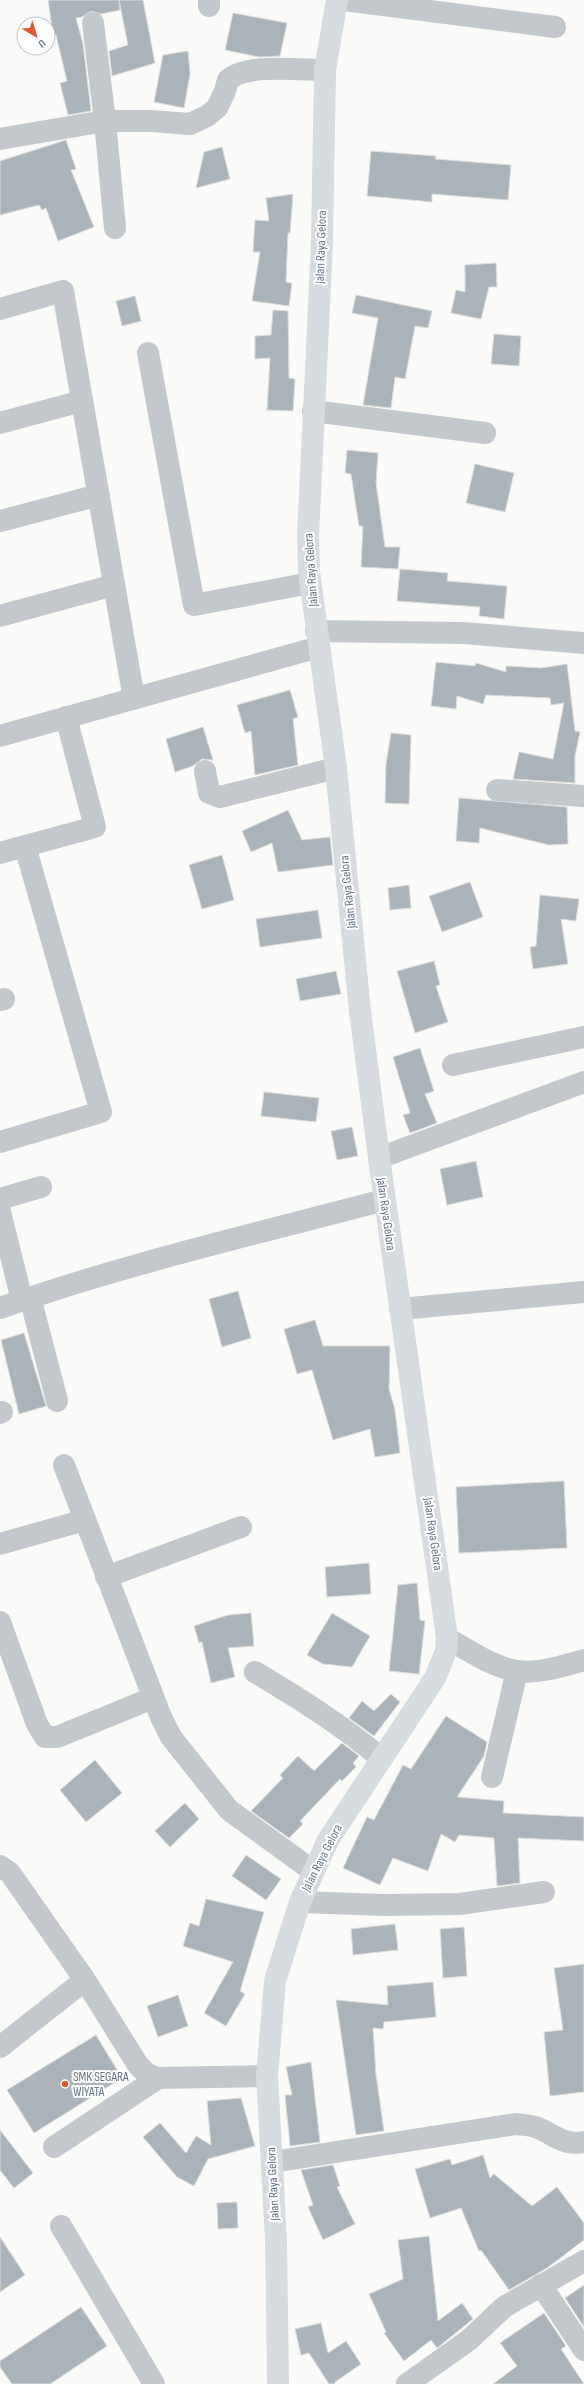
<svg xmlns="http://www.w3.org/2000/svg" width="584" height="2384" font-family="'Sofia Sans Condensed',sans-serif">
<rect width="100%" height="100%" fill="#fafaf8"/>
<!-- building -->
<g fill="#aab3b9" stroke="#dcdcda">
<polygon points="48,0 119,0 120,10 101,14 91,11 82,17 76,18 83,44 91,111 68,115 60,83 67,81 56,35 53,35"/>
<polygon points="119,0 143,0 155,63 112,76 109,51 128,45"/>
<polygon points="233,13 287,23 280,56 259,57 225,50"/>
<polygon points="188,51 190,74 184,108 154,102 163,55"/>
<polygon points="66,140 76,169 71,170 94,227 58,241 46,208 42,210 39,205 0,215 0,161"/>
<polygon points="222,147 230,179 196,188 204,152"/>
<polygon points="371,151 436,156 435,159 511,165 508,200 432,194 432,202 367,196"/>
<polygon points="293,194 290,233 288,233 286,282 292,283 289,306 252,301 260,252 253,252 255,220 269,221 266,198"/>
<polygon points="496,263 497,287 489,287 481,319 451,313 456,290 465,292 465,265"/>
<polygon points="356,295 432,311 428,328 415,326 405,379 395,377 391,408 363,405 378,318 352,313"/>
<polygon points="135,296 141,321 122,326 116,301"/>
<polygon points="273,310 288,311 289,378 295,379 293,411 267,410 270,358 255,359 255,336 271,335"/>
<polygon points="494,334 521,336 519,366 491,364"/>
<polygon points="347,450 378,453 376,483 385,547 400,547 398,569 361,567 363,526 359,526 351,474 345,473"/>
<polygon points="475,464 514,473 505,512 466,503"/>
<polygon points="400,569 448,573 447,581 507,586 504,619 479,616 480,607 397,601"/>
<polygon points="436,662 475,666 476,663 506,672 506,666 541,668 567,664 575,731 580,732 575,756 575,783 513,779 519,752 553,759 564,703 551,705 550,698 486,695 483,704 457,696 456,709 431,706"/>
<polygon points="290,690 298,717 293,719 298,765 255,775 251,731 245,733 237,705"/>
<polygon points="203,727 213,760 202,759 193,766 175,772 166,739"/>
<polygon points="391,733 411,735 409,804 385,803 386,764"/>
<polygon points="459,798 567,807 568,844 549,845 480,828 479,843 456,841"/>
<polygon points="288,810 302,840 330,837 333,865 278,872 272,843 251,852 242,831"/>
<polygon points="222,855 234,900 202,909 189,865"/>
<polygon points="470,882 483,917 442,932 429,896"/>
<polygon points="409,885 411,908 390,910 388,888"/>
<polygon points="540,895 579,899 576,921 561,919 568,964 533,969 530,947 536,946"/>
<polygon points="318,910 322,938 260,947 256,919"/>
<polygon points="434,961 440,985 436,986 448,1022 415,1033 397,971"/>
<polygon points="336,971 341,994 300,1001 296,979"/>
<polygon points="420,1048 434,1091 425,1094 437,1123 410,1133 403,1115 410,1113 393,1057"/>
<polygon points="264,1092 319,1098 316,1122 261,1116"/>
<polygon points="352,1127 358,1156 337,1160 331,1131"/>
<polygon points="476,1161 483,1197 447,1205 440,1169"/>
<polygon points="238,1291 251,1338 222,1347 209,1299"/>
<polygon points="315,1320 323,1346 390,1346 389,1389 395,1410 400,1453 375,1457 370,1429 333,1440 312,1370 297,1374 284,1329"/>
<polygon points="24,1333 46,1406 19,1414 1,1340"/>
<polygon points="564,1481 567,1548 459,1553 456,1487"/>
<polygon points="369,1563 371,1594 327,1597 325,1567"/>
<polygon points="417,1583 420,1620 425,1621 419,1674 389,1671 398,1585"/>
<polygon points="251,1613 254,1646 228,1648 235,1677 211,1683 202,1642 199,1643 194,1626 228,1615"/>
<polygon points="332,1613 370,1636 352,1667 323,1664 307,1655"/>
<polygon points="391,1694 400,1702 374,1736 349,1718 362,1701 374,1711"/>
<polygon points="446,1716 487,1742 484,1756 457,1797 504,1801 503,1813 584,1817 584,1841 518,1838 520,1883 497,1886 494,1838 459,1835 455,1842 441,1834 428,1871 393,1858 380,1885 343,1868 367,1817 374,1820 403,1765 411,1769"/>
<polygon points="342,1743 359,1756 353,1763 356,1767 342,1781 340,1779 300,1821 303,1824 289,1838 251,1811 283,1778 280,1775 298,1756 314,1771"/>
<polygon points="95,1760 122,1793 86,1822 60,1790"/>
<polygon points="185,1803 199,1819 170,1847 155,1831"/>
<polygon points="246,1855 281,1879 266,1900 232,1876"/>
<polygon points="206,1899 264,1912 240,1991 245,1994 226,2026 204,2013 233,1962 183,1946 190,1923 199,1926"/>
<polygon points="395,1924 398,1950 353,1955 351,1929"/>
<polygon points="464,1927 467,1976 443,1978 440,1929"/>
<polygon points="584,1964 584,2092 550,2096 544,2032 563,2030 554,1968"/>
<polygon points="433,1982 436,2017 384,2022 383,2029 373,2028 376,2075 384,2131 356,2135 336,2000 388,2005 387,1986"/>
<polygon points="178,1995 188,2026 158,2037 147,2006"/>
<polygon points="96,2035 122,2078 34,2133 7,2090"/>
<polygon points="311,2062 320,2142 290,2146 285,2095 292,2095 286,2067"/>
<polygon points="241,2098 255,2146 208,2159 194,2186 177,2177 143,2137 160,2123 186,2153 196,2136 211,2145 207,2101"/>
<polygon points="0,2130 33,2173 14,2188 0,2170"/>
<polygon points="483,2155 490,2178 494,2174 532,2206 557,2187 584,2223 584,2240 547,2268 509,2290 481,2250 479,2251 461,2208 430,2218 415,2169 450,2159 452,2165"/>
<polygon points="333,2165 340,2186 337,2187 355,2224 323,2240 308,2207 313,2205 301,2170"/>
<polygon points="237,2202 238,2228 218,2229 217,2203"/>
<polygon points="429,2236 438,2321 462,2303 473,2319 437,2348 431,2340 404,2361 384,2333 386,2332 369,2294 403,2279 398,2240"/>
<polygon points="0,2237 25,2275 0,2292"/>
<polygon points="584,2285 584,2327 565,2298"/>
<polygon points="81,2307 107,2346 50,2384 12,2384 0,2367 0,2361"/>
<polygon points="544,2313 566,2346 561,2349 584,2384 493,2384 517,2366 500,2343"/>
<polygon points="321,2323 328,2353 346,2341 361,2364 335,2382 335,2384 329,2384 309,2353 301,2355 295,2329"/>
</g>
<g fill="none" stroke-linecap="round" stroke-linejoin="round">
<!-- street -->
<g stroke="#c3c8cc" stroke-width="22">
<polyline points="209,0 209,6"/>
<polyline points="344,0 555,27"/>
<polyline points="93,23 105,121 115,228"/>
<path d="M0,139L105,121H151L190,124L207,116L217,108L225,91L228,80C246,63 300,70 325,70"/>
<polyline points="0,309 63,291 134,699"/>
<polyline points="148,353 194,605 310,583"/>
<polyline points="313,411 485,433"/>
<polyline points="0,423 82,401"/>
<polyline points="0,521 99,495"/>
<polyline points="0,616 114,585"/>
<polyline points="316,631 463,633 584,643"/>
<polyline points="0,736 319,647"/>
<polyline points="205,771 209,793 220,797 336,768"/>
<polyline points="497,790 584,796"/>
<polyline points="0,853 95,827 66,717"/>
<polyline points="0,1000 4,999"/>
<polyline points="453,1065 584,1037"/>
<polyline points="0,1142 101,1112 25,846"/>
<polyline points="379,1158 584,1082"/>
<polyline points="0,1199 41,1187"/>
<polyline points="0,1212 22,1300"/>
<polyline points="30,1297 57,1401"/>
<path d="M0,1308C125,1264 256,1234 384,1200"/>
<polyline points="400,1309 584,1292"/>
<polyline points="0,1413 2,1412"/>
<polyline points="64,1465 161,1717 171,1737 229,1810 313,1871"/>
<polyline points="0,1544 85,1520"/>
<polyline points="106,1577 241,1527"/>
<polyline points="0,1622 37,1724 45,1737 57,1737 153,1698"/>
<path d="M447,1638C468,1650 492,1667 517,1671C539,1674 562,1666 584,1660"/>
<path d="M255,1672C300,1699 340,1724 381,1758"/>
<polyline points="492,1777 517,1671"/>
<polyline points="0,1866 10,1873 85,1980 138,2065 147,2074 158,2078 267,2076"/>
<polyline points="300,1902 384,1905 459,1904 544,1892"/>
<polyline points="0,2047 85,1980"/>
<polyline points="54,2147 158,2078"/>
<path d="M272,2162L516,2124C523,2125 531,2125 538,2128C555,2135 564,2146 584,2142"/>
<polyline points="61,2226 154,2384"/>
<polyline points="541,2285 584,2350"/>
<polyline points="407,2384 469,2340 504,2307 584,2261"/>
</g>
<!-- secondary -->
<polyline stroke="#d6dbdf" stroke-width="22" points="278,2384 276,2239 267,2076 275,1981 300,1902 328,1840 435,1678 446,1651 447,1638 379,1158 360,1011 336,768 309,572 308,536 322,243 325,70 337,0"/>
</g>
<!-- markers -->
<circle fill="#e4572e" stroke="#fff" stroke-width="1.5" cx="65" cy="2084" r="4"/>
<g text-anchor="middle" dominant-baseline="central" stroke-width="4" stroke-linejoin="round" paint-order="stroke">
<!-- street labels -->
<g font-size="13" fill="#657683" stroke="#fff">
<text transform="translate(321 247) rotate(-88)">Jalan Raya Gelora</text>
<text transform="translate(311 570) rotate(-94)">Jalan Raya Gelora</text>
<text transform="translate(348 892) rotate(-96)">Jalan Raya Gelora</text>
<text transform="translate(386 1214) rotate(82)">Jalan Raya Gelora</text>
<text transform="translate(433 1534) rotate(82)">Jalan Raya Gelora</text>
<text transform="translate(322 1858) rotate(-63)">Jalan Raya Gelora</text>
<text transform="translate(273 2184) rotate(-93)">Jalan Raya Gelora</text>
</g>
<!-- poi labels -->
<g font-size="13" fill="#657683" stroke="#fff" text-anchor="start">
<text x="73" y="2077">SMK SEGARA<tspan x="73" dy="15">WIYATA</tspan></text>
</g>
</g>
<!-- north arrow -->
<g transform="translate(36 36) rotate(142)"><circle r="19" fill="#ffffff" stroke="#c1c8cd"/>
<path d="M0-3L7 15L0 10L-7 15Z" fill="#e4572e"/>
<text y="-6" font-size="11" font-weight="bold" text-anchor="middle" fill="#657683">U</text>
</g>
</svg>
